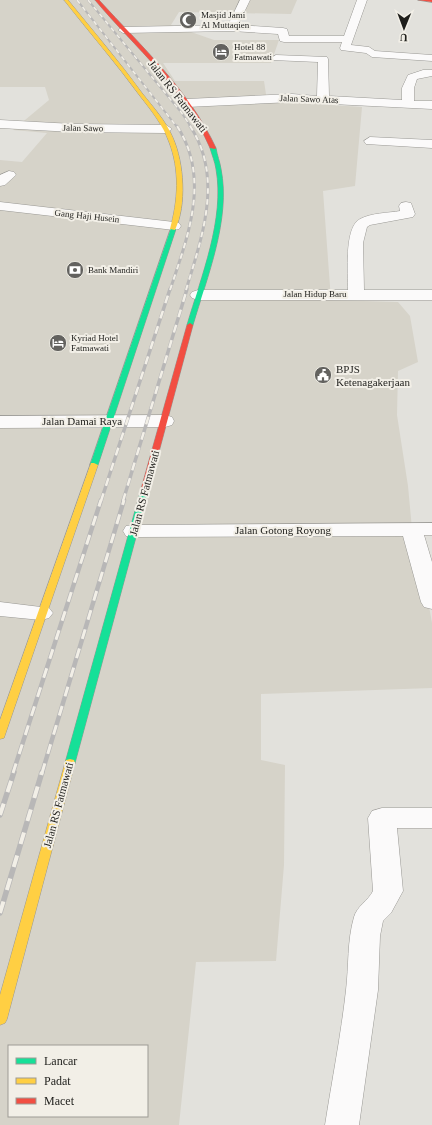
<svg xmlns="http://www.w3.org/2000/svg" width="432" height="1125" font-family="Georgia,serif">
<rect width="100%" height="100%" fill="#e2e1dc"/>
<!-- built -->
<path fill="#d6d3c9" fill-rule="evenodd" d="M0,0H297L291,14L179,12L171,25L214,40H279L271,63H163L175,81H264L267,101L362,107L355,186L323,191L331,300L398,302L410,316L418,362L398,371L397,415L408,486L412,529L420,556L432,623V688L261,694V760L285,765L284,865L276,961L196,962L179,1125H0V160L22,162L47,133L13,130L49,100L45,87H0ZM9,1046H147V1116H9Z"/>
<g fill="none" stroke-linecap="round" stroke-linejoin="round">
<defs>
<g id="street">
<polygon points="240,0 250,0 238,25 283,28 287,29 289,36 344,36 357,0 367,0 351,45 369,47 375,51 432,55 432,61 372,57 366,53 341,50 340,48 342,42 284,42 280,41 278,34 232,31 123,33 118,30 123,27 228,25"/>
<polygon points="276,55 327,57 328,59 329,96 402,100 402,88 408,75 423,70 432,70 432,76 417,79 414,88 414,101 432,101 432,109 292,102 187,107 181,103 187,99 292,94 317,96 318,62 272,60 271,58"/>
<polygon points="0,120 73,124 166,125 172,129 166,133 73,132 0,128"/>
<polygon points="370,137 432,140 432,148 366,144 364,141"/>
<polygon points="9,171 14,172 16,175 5,185 0,186 0,175"/>
<polygon points="0,202 174,222 179,223 181,226 179,229 174,230 0,210"/>
<path d="M406,202L411,203L415,214L413,217L370,225L367,227L363,243L364,290H432V300H198L192,298L190,295L192,292L198,290H348C348,274 344,227 360,219C371,213 388,213 400,211L399,206L401,203Z"/>
<polygon points="165,415 172,417 174,421 172,425 165,427 0,428 0,416"/>
<polygon points="432,523 432,535 424,535 432,562 432,609 424,607 421,602 403,536 134,537 126,536 123,531 126,526 134,525"/>
<polygon points="0,602 49,608 53,613 49,618 41,620 0,616"/>
<path d="M382,808H432V828H397L403,891L391,913L383,921L380,936L378,990L359,1125H325C332,1080 341,1035 346,990C349,966 347,941 354,917C357,906 368,901 373,891L368,818L372,811Z"/>
</g>
<g id="fast">
<path d="M213,146L216,148C217,155 220,162 221,169C231,219 207,277 193,325L190,327L187,325C201,277 225,219 216,169C215,162 212,155 210,148Z"/>
<polygon points="171,228 176,229 98,465 94,467 91,467 90,465"/>
<polygon points="145,486 149,489 75,763 74,766 66,766 65,763 141,489"/>
</g>
<g id="slow">
<path d="M64,0H68C93,31 119,61 142,93C153,107 166,121 173,138C184,163 187,205 175,230L170,229C178,201 180,170 169,142C163,125 151,110 140,96C116,63 89,32 64,0Z"/>
<polygon points="91,463 94,463 98,465 5,735 4,738 0,739 0,720"/>
<polygon points="70,759 74,760 75,763 7,1019 5,1023 0,1025 0,995 65,763 66,760"/>
</g>
<g id="jam">
<path d="M95,0H99C142,47 189,90 216,148L215,149L210,148C183,86 137,50 95,0Z"/>
<polygon points="418,0 432,0 432,2"/>
<polygon points="190,323 193,325 149,489 145,492 142,491 141,489 187,325"/>
</g>
</defs>
<!-- street casing -->
<use href="#street" stroke="#999894" stroke-width="1"/>
<!-- fast casing -->
<use href="#fast" stroke="#999894" stroke-width="1"/>
<!-- slow casing -->
<use href="#slow" stroke="#999894" stroke-width="1"/>
<!-- jam casing -->
<use href="#jam" stroke="#999894" stroke-width="1"/>
<!-- street -->
<use href="#street" fill="#fbfafa" fill-rule="evenodd"/>
<!-- fast -->
<use href="#fast" fill="#16e098" fill-rule="evenodd"/>
<!-- slow -->
<use href="#slow" fill="#ffcf43" fill-rule="evenodd"/>
<!-- jam -->
<use href="#jam" fill="#f24e42" fill-rule="evenodd"/>
<defs>
<g id="rail-far4">
<polyline points="77,0 177,127"/>
<polyline points="88,0 181,112 191,127"/>
</g>
<g id="rail-far3">
<path d="M170,290C188,236 211,178 177,126"/>
<path d="M186,290C202,237 224,177 190,126"/>
</g>
<g id="rail-far2">
<polyline points="101,501 170,289"/>
<polyline points="123,501 187,289"/>
</g>
<g id="rail-far1">
<polyline points="13,773 101,500"/>
<polyline points="42,773 124,500"/>
</g>
<g id="rail">
<polyline points="0,815 14,772"/>
<polyline points="0,913 42,772"/>
</g>
</defs>
<!-- rail-far4 casing -->
<use href="#rail-far4" stroke="#b8b7b7" stroke-width="2"/>
<!-- rail-far3 casing -->
<use href="#rail-far3" stroke="#b8b7b7" stroke-width="3"/>
<!-- rail-far2 casing -->
<use href="#rail-far2" stroke="#b8b7b7" stroke-width="3.5"/>
<!-- rail-far1 casing -->
<use href="#rail-far1" stroke="#b8b7b7" stroke-width="4.5"/>
<!-- rail casing -->
<use href="#rail" stroke="#b8b7b7" stroke-width="5.5"/>
<!-- rail-far4 -->
<use href="#rail-far4" stroke="#f2efe7" stroke-width="1.5" stroke-dasharray="4.5" stroke-linecap="butt"/>
<!-- rail-far3 -->
<use href="#rail-far3" stroke="#f2efe7" stroke-width="2" stroke-dasharray="5.5" stroke-linecap="butt"/>
<!-- rail-far2 -->
<use href="#rail-far2" stroke="#f2efe7" stroke-width="2.5" stroke-dasharray="8" stroke-linecap="butt"/>
<!-- rail-far1 -->
<use href="#rail-far1" stroke="#f2efe7" stroke-width="3" stroke-dasharray="10" stroke-linecap="butt"/>
<!-- rail -->
<use href="#rail" stroke="#f2efe7" stroke-width="4" stroke-dasharray="12" stroke-linecap="butt"/>
</g>
<!-- icons -->
<defs>
<symbol id="mosque-disc" viewBox="-11 -11 22 22"><circle r="9.5" fill="#63625f" stroke="#f2efe7"/><path d="M3.5-4.9A6 6 0 1 0 3.5 4.9A5 5 0 1 1 3.5-4.9Z" fill="#fff"/></symbol>
<symbol id="hotel-disc" viewBox="-11 -11 22 22"><circle r="9.5" fill="#63625f" stroke="#f2efe7"/><path d="M-6-4.5h1.5V1H6V5H4.5V3h-9V5H-6ZM-4 0a1.8 1.8 0 1 1 3.6 0ZM.5 0V-2.5h3Q6-2.5 6 0Z" fill="#fff"/></symbol>
<symbol id="bank-disc" viewBox="-11 -11 22 22"><circle r="9.5" fill="#63625f" stroke="#f2efe7"/><path d="M-6-4H6V4H-6ZM0-2.3a2.3 2.3 0 1 0 0 4.6a2.3 2.3 0 1 0 0-4.6Z" fill="#fff"/></symbol>
<symbol id="civic-disc" viewBox="-11 -11 22 22"><circle r="9.5" fill="#63625f" stroke="#f2efe7"/><path d="M-.6-6.5H3V-4.5H.6V-3L4-1V1h2V6H-6V1h2V-1L-.6-3ZM-1.2 2.5V6h2.4V2.5Z" fill="#fff"/></symbol>
</defs>
<g fill-rule="evenodd">
<use href="#mosque-disc" x="178" y="10" width="20" height="20"/>
<use href="#hotel-disc" x="211" y="42" width="20" height="20"/>
<use href="#bank-disc" x="65" y="260" width="20" height="20"/>
<use href="#hotel-disc" x="48" y="333" width="20" height="20"/>
<use href="#civic-disc" x="313" y="365" width="20" height="20"/>
</g>
<g text-anchor="middle" dominant-baseline="central" stroke-width="4" stroke-linejoin="round" paint-order="stroke">
<!-- far-poi labels -->
<g font-size="9" fill="#1e1e1b" stroke="#f2efe7" text-anchor="start">
<text x="201" y="15">Masjid Jami<tspan x="201" dy="10">Al Muttaqien</tspan></text>
<text x="234" y="47">Hotel 88<tspan x="234" dy="10">Fatmawati</tspan></text>
<text x="88" y="270">Bank Mandiri</text>
<text x="71" y="338">Kyriad Hotel<tspan x="71" dy="10">Fatmawati</tspan></text>
</g>
<!-- far-street labels -->
<g font-size="9" fill="#1e1e1b" stroke="#f2efe7">
<text transform="translate(309 99) rotate(2)">Jalan Sawo Atas</text>
<text transform="translate(83 128) rotate(1)">Jalan Sawo</text>
<text transform="translate(87 216) rotate(6)">Gang Haji Husein</text>
<text x="315" y="294">Jalan Hidup Baru</text>
</g>
<!-- street labels -->
<g font-size="11" fill="#1e1e1b" stroke="#f2efe7">
<text transform="translate(178 96) rotate(52)">Jalan RS Fatmawati</text>
<text x="82" y="421">Jalan Damai Raya</text>
<text transform="translate(144 493) rotate(-75)">Jalan RS Fatmawati</text>
<text x="283" y="530">Jalan Gotong Royong</text>
<text transform="translate(58 805) rotate(-75)">Jalan RS Fatmawati</text>
</g>
<!-- poi labels -->
<g font-size="11" fill="#1e1e1b" stroke="#f2efe7" text-anchor="start">
<text x="336" y="369">BPJS<tspan x="336" dy="13">Ketenagakerjaan</tspan></text>
</g>
</g>
<!-- legend -->
<rect x="8" y="1045" width="140" height="72" fill="#f2efe7" stroke="#9d9b95"/>
<rect x="16" y="1058" width="20" height="6" fill="#16e098" stroke="#9d9b95"/>
<text x="44" y="1065" font-size="12" fill="#1e1e1b">Lancar</text>
<rect x="16" y="1078" width="20" height="6" fill="#ffcf43" stroke="#9d9b95"/>
<text x="44" y="1085" font-size="12" fill="#1e1e1b">Padat</text>
<rect x="16" y="1098" width="20" height="6" fill="#f24e42" stroke="#9d9b95"/>
<text x="44" y="1105" font-size="12" fill="#1e1e1b">Macet</text>
<!-- north arrow -->
<g transform="translate(404 28) rotate(181)" stroke="#f2efe7" stroke-width="3" paint-order="stroke">
<path d="M0-3L7 15L0 10L-7 15Z" fill="#1e1e1b"/>
<text y="-6" font-size="11" font-weight="bold" text-anchor="middle" fill="#1e1e1b">U</text>
</g>
</svg>
